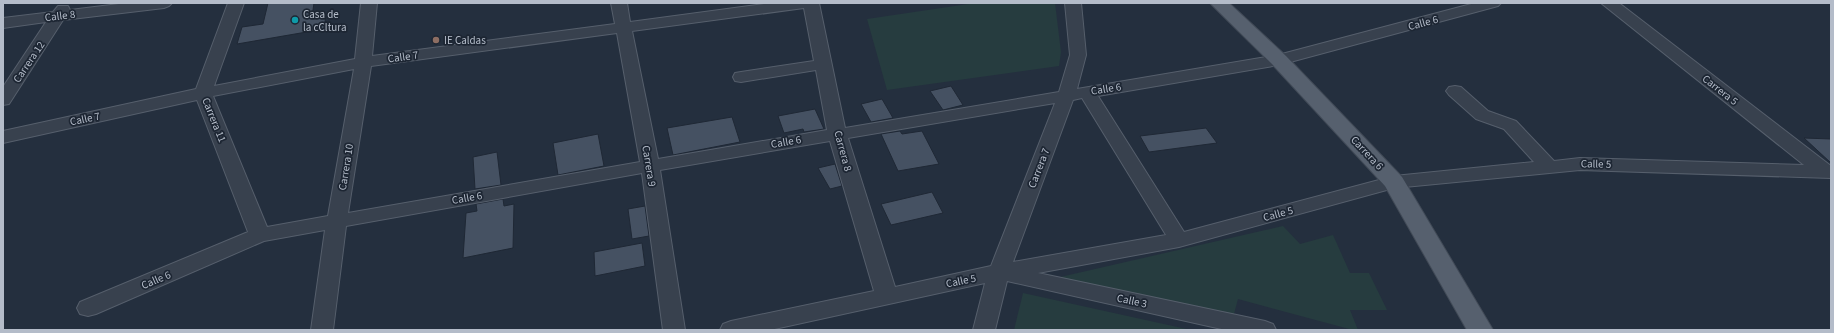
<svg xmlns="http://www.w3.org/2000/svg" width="1834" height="333" font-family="'Source Sans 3',sans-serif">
<rect width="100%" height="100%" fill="#242f3e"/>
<!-- green -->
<g fill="#263c3f">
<polygon points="975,3 1055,3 1061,52 1059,66 887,90 867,19"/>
<polygon points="1283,226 1300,244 1333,235 1350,273 1369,273 1387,310 1350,310 1358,330 1353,330 1238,299 1231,325 1034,283"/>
<polygon points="1023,293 1191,330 1014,330"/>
</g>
<!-- building -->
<g fill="#455162" stroke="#1f2835">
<polygon points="268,3 314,3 312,17 326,15 324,29 237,44 242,27 263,24"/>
<polygon points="951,86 963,105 943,110 930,91"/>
<polygon points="882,99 893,118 871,122 861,104"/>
<polygon points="815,109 824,129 804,132 803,129 784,133 778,116"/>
<polygon points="732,117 740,142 673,155 667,128"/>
<polygon points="1206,128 1217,143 1149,152 1140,136"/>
<polygon points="900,131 902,134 922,131 939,164 898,171 881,134"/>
<polygon points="598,134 604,166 558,175 553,143"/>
<polygon points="1804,138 1831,139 1831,163"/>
<polygon points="497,152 501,185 475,189 473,157"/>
<polygon points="835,164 842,186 830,189 818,168"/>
<polygon points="932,192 943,213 891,225 881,204"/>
<polygon points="503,199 504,206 514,204 513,248 463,258 466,213 477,211 476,204"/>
<polygon points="645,206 649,236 632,239 628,209"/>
<polygon points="642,243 645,266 595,276 594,252"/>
</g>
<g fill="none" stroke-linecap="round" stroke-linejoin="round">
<defs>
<g id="street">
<polygon points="127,3 172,3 169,6 164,8 63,20 9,104 3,105 3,87 46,22 3,28 3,18 53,12 58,6 68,6 70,10"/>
<path d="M228,3H244L214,86L355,59L361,3H377L372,56L615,24L611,3H627L630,22L772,3H819L845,128L1059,92L1070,55L1065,3H1081L1086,55L1077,89L1278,55L1475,3H1501L1498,6L1279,65L1098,96L1184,232L1394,176L1534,162L1504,129L1476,119L1449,95L1446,91L1449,87L1455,86L1461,87L1488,111L1516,121L1554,161L1580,158L1804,165L1601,3H1619L1831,166V178L1580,170L1394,188L1179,247L1038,273L1265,321L1273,324L1276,330H1226L1007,281L995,330H973L985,283L770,330H720L723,324L731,321L874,291L830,141L660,170L685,330H663L642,173L346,226L333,330H311L325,230L264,241L96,314L88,316L80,314L77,308L80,302L248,232L197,100L3,143V131L196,89ZM804,8L814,61L741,72L735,73L733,77L735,81L741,82L816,70L827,130L658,159L632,31ZM617,33L640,162L348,213L371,66ZM354,69L328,216L267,227L213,96ZM1082,98L1166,235L1013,262L1073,100ZM1055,103L991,266L895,287L848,138Z"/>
</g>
<polygon id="primary" points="1210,3 1229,3 1286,56 1402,177 1493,330 1467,330 1385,186 1272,64"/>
</defs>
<!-- street casing -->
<use href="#street" stroke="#565f6c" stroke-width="2"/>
<!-- primary casing -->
<use href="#primary" stroke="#414a57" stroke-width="2"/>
<!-- street -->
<use href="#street" fill="#38414e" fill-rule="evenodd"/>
<!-- primary -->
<use href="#primary" fill="#56606e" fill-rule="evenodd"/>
</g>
<!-- markers -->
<circle fill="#0f9aa8" stroke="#1d2633" stroke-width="1.5" cx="295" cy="20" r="4"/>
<circle fill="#8d6e63" stroke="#1d2633" stroke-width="1.5" cx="436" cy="40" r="4"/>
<g text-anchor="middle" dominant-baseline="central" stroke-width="3.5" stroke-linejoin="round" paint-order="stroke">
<!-- poi labels -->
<g font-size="11" fill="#b4bcc9" stroke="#1d2633" text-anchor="start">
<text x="303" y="14">Casa de<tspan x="303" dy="13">la cCltura</tspan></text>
<text x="444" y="40">IE Caldas</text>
</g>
<!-- street labels -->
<g font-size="11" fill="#b4bcc9" stroke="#1d2633">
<text transform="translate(60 16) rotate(-7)">Calle 8</text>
<text transform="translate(1423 23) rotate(-15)">Calle 6</text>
<text transform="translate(403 57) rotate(-8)">Calle 7</text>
<text transform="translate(29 62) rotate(-56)">Carrera 12</text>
<text transform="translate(1106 89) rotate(-9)">Calle 6</text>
<text transform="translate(1720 90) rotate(38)">Carrera 5</text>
<text transform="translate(85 119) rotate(-12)">Calle 7</text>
<text transform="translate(214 120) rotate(68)">Carrera 11</text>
<text transform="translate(786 142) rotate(-10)">Calle 6</text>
<text transform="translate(843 151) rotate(75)">Carrera 8</text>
<text transform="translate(1367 153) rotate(47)">Carrera 6</text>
<text transform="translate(1596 164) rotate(1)">Calle 5</text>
<text transform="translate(649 166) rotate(81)">Carrera 9</text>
<text transform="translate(346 167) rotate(-81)">Carrera 10</text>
<text transform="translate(1039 168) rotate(-69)">Carrera 7</text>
<text transform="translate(467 198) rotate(-10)">Calle 6</text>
<text transform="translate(1278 214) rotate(-15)">Calle 5</text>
<text transform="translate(156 280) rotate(-23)">Calle 6</text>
<text transform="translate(961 281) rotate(-12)">Calle 5</text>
<text transform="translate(1132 301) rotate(12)">Calle 3</text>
</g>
</g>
<!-- border -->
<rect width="1834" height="333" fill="none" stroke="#b4bcc9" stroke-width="8"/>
</svg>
